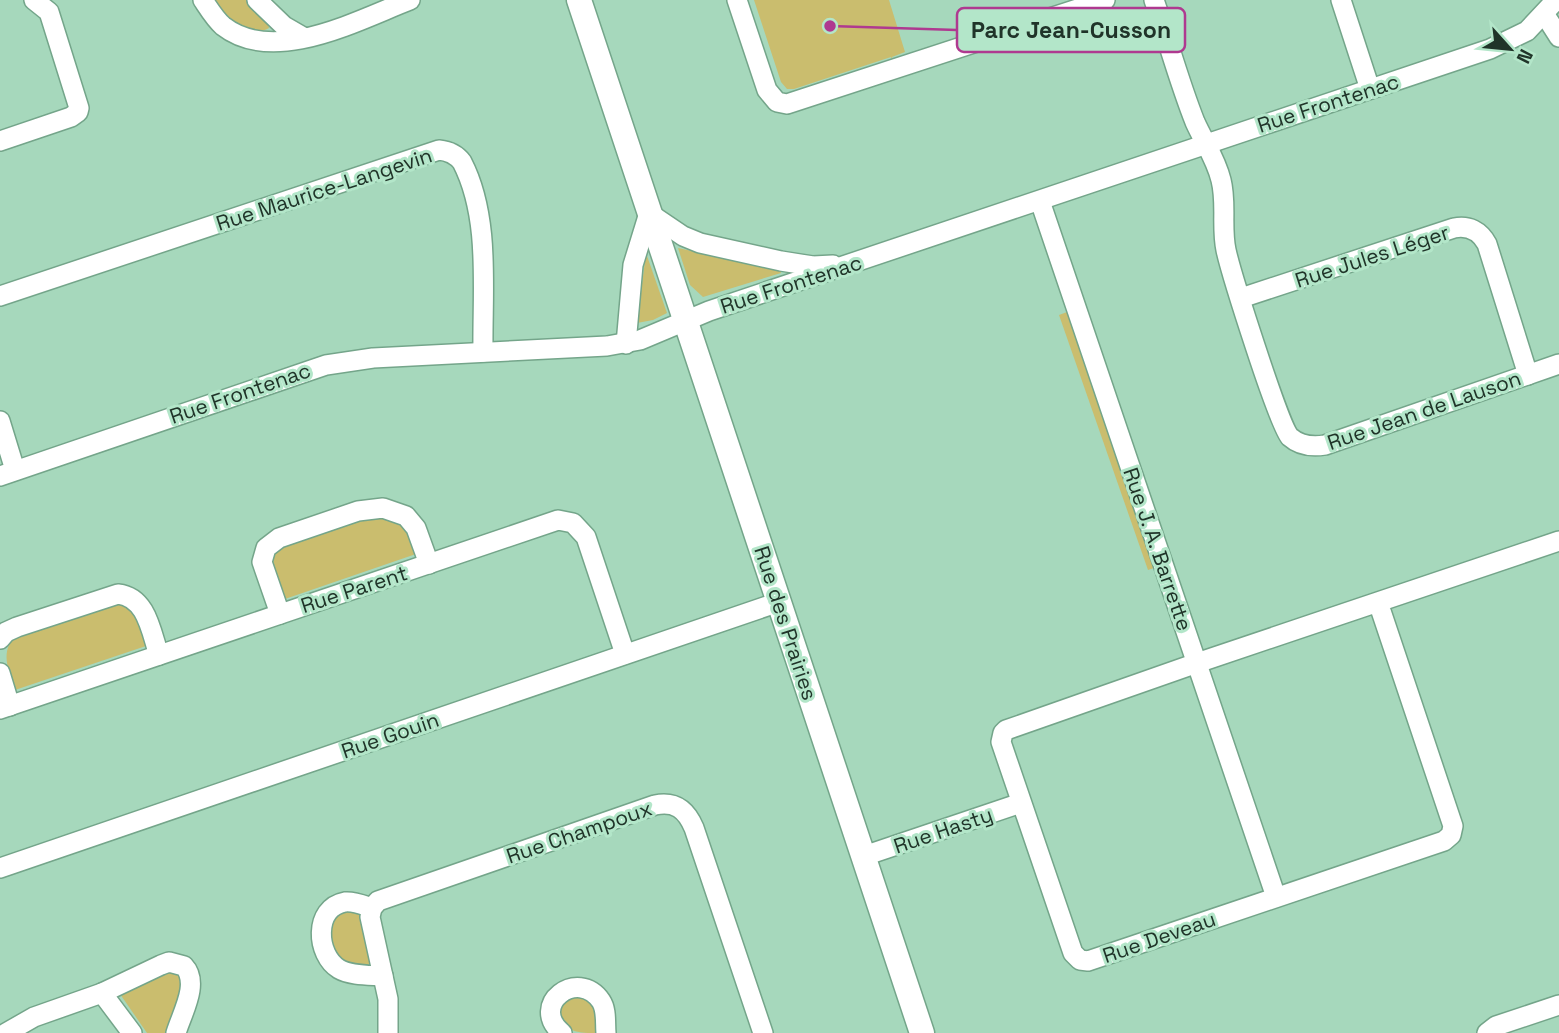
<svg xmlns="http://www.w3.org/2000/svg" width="1559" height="1033" font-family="'Space Grotesk',sans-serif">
<rect width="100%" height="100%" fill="#a6d8bc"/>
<!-- green -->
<g fill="#cabd6e">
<path d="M215,0H246L255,12L268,23L269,28C248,40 226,16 215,0Z"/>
<polygon points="754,0 889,0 905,52 892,57 896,69 891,57 794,89 787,89 781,82"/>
<polygon points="678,248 780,270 781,273 703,297 690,285"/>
<polygon points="646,253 667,313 653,320 637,323"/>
<polygon points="1067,312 1154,568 1148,570 1059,315"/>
<path d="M381,517L405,524L416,554L285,599C280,583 266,562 278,549L351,523Z"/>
<path d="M117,603C138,608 140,627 146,646L15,690C10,673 0,654 13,639Z"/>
<path d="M340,911H357L359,913L371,962L366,967C340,963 330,957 329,928Z"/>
<polygon points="172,968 184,980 168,1033 147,1033 120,994"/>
<path d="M576,995L593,1002L600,1033C571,1033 568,1033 558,1007L561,1002Z"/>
</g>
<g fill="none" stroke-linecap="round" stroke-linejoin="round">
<defs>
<g id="minor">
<path d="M203,0C209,9 215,19 223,26C274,66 358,20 410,0"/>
<polyline points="257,0 284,26 303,37"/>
<polyline points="737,0 767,90 777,102 787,104 1105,0"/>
<path d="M1154,0C1168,40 1179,82 1195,122C1204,142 1216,159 1221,180C1227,203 1221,227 1226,250C1231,273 1279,426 1290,437C1300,446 1312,447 1325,445L1559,364"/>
<polyline points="1341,0 1370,89"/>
<polyline points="1545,15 1559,37"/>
<polyline points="0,141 71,117 78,112 79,108 49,12 34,0"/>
<polyline points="1040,201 1276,897"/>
<path d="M0,296L439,150C449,151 456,154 462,162C491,218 482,291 483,352"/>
<path d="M1241,298L1454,228C1469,225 1480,231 1487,244L1528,375"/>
<polyline points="626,344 633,265 649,213 683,236 700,243 781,261 813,266 833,265"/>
<polyline points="0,421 15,470"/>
<polyline points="0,476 326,365 373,358 607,346 640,340 709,311 1490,49 1527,31 1556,0"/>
<polyline points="1378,602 1453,826 1451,835 1444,841 1088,961 1080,960 1073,953 1001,742 1003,733 1006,730 1197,663 1559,541"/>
<polyline points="280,614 262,562 266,548 279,538 358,511 383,508 406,516 416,528 429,564"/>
<path d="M0,639L6,632L17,627L118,594C147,597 151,632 159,655"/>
<polyline points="0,673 10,706"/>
<polyline points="0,709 558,520 573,523 586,537 625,654"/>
<polyline points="864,856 1021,803"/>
<polyline points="0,868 779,602"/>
<path d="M372,908C363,905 354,901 345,902C313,908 316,955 339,969C351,976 370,975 383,976"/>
<polyline points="102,993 132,1033"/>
<path d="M6,1033L34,1017L102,993L161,965L169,962L184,966C200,983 182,1013 176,1033"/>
<path d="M388,1033V999L370,917L372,908L378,901L655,805C675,801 686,809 694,828L763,1033"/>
<path d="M562,1033C528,1005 578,967 601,1001C607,1010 605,1023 606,1033"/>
<polyline points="1487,1033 1496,1026 1559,1005"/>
</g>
<polyline id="major" points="579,0 922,1033"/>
</defs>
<!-- minor casing -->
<use href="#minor" stroke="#74a58a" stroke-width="22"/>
<!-- major casing -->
<use href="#major" stroke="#74a58a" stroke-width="27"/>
<!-- minor -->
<use href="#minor" stroke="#fff" stroke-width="19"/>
<!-- major -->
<use href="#major" stroke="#fff" stroke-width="24"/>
</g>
<g text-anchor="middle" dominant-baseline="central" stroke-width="6" stroke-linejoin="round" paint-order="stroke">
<!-- street labels -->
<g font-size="21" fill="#203429" stroke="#b3e6c9">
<text transform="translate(1328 103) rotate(-18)">Rue Frontenac</text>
<text transform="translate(324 189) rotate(-18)">Rue Maurice-Langevin</text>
<text transform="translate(1372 256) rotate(-18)">Rue Jules Léger</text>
<text transform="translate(791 284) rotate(-18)">Rue Frontenac</text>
<text transform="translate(240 393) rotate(-19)">Rue Frontenac</text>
<text transform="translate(1424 410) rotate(-19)">Rue Jean de Lauson</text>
<text transform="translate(1158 549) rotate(71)">Rue J. A. Barrette</text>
<text transform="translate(354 589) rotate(-18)">Rue Parent</text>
<text transform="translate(786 623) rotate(72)">Rue des Prairies</text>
<text transform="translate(390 735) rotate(-19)">Rue Gouin</text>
<text transform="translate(943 830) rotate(-19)">Rue Hasty</text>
<text transform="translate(579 832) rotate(-19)">Rue Champoux</text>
<text transform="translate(1159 937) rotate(-19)">Rue Deveau</text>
</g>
</g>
<!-- callouts -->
<path fill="none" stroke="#af3990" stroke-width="2.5" d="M830 26L957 30"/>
<circle fill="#af3990" stroke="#b3e6c9" stroke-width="2.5" cx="830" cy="26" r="7"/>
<rect fill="#b3e6c9" stroke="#af3990" stroke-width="2.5" x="957" y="8" width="228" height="44" rx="7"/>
<g font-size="23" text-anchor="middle" font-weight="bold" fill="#203429">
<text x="1071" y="38">Parc Jean-Cusson</text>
</g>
<!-- north arrow -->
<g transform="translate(1510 49) rotate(117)" stroke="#b3e6c9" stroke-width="5" paint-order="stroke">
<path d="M0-5L12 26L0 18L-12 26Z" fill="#203429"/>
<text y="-10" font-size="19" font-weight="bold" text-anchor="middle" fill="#203429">N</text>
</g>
</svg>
